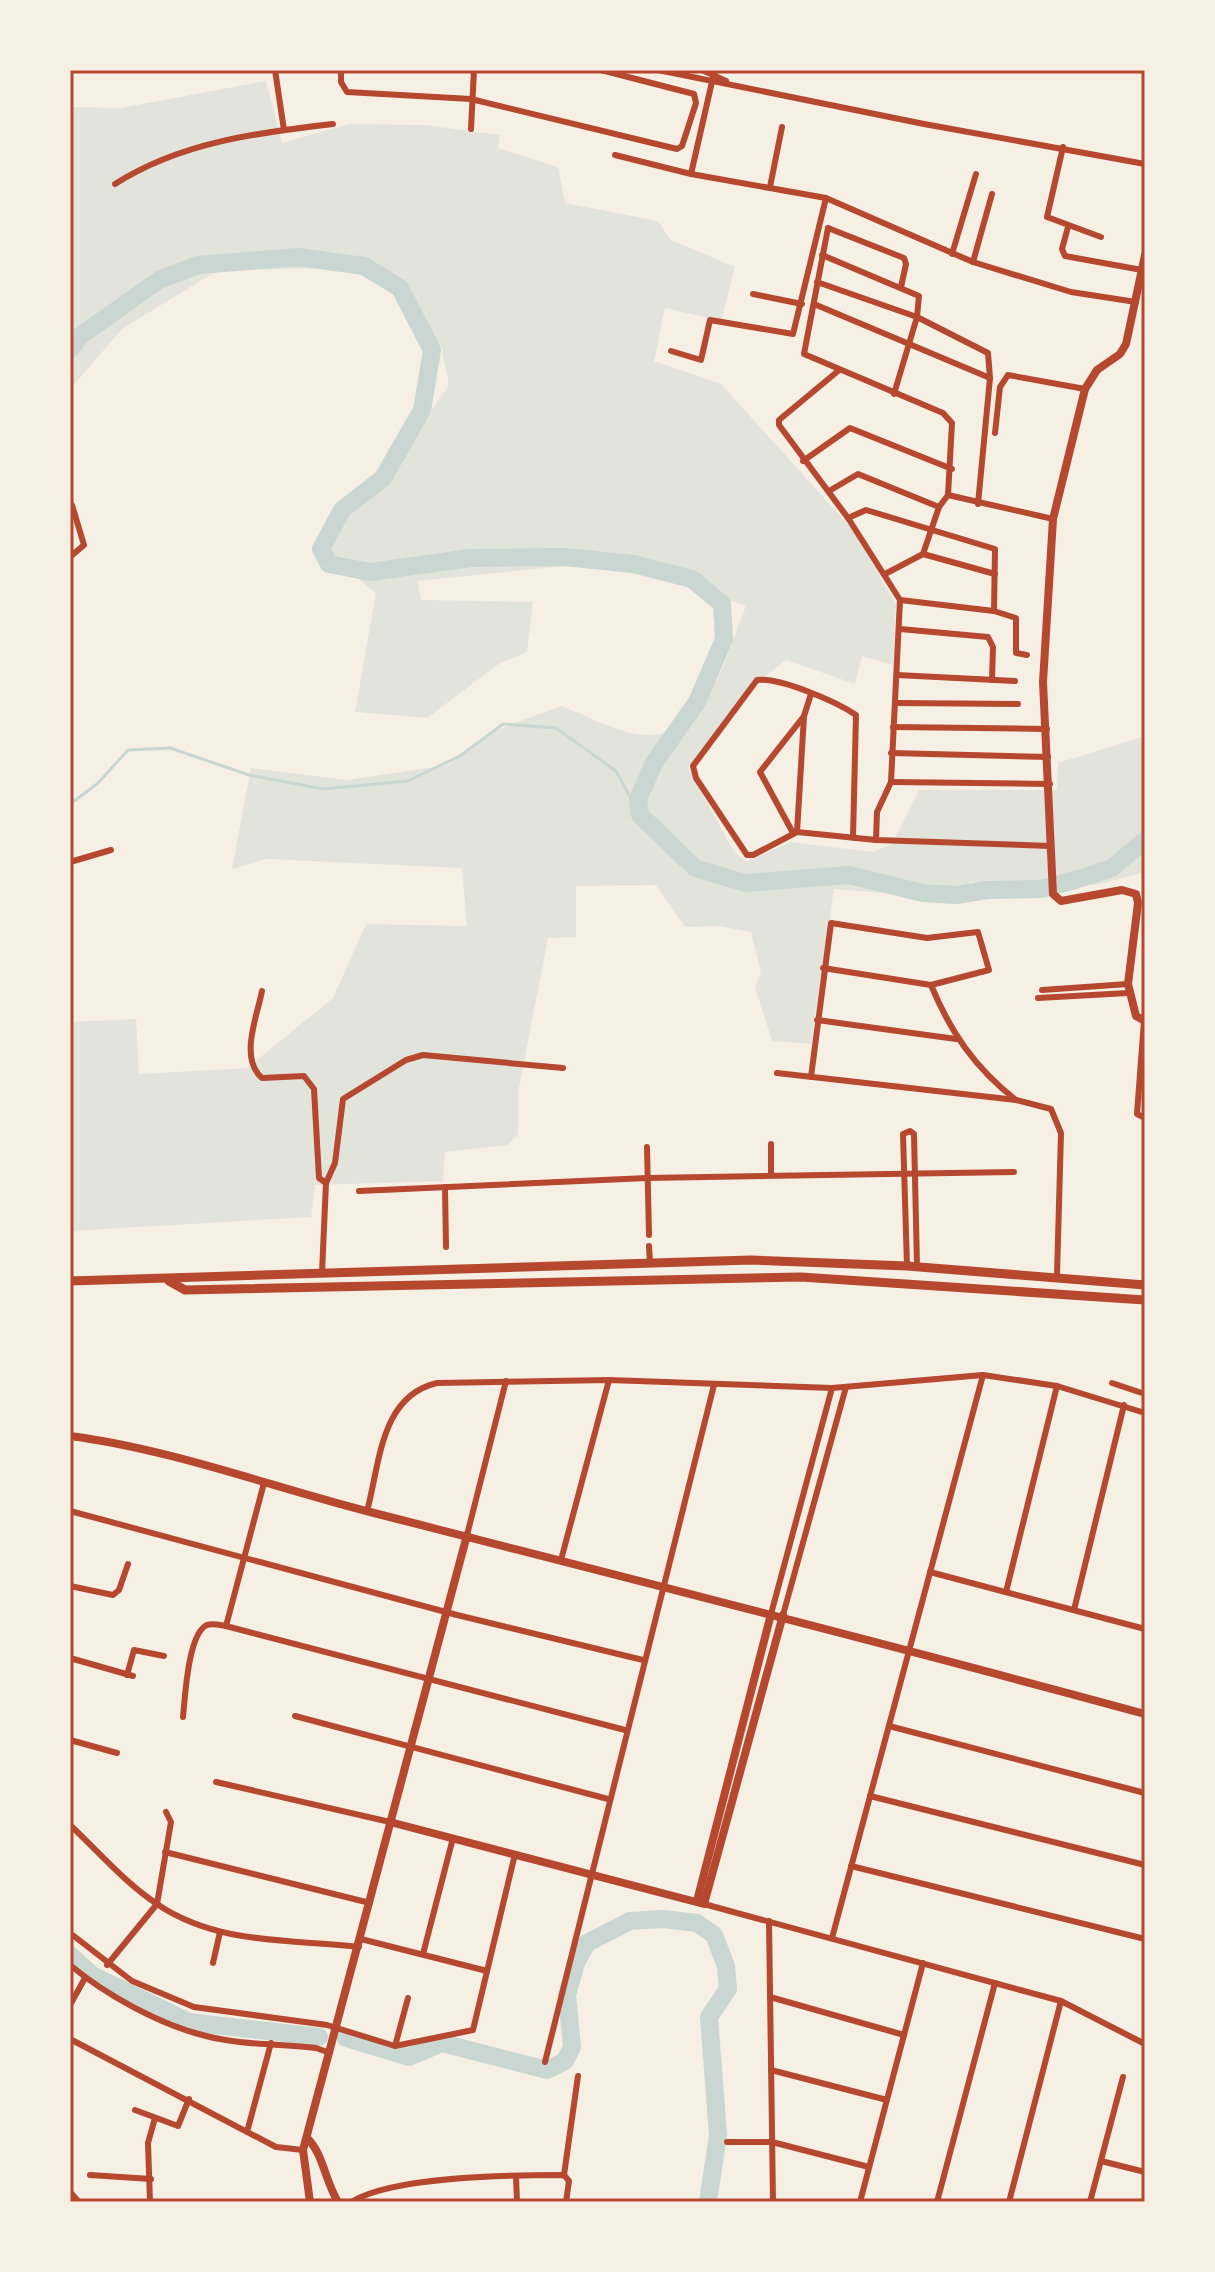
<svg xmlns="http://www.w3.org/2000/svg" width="1215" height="2272" font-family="'IBM Plex Sans',sans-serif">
<rect width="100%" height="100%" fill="#f6efe4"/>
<!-- green -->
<path fill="#e2e4dc" d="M266,81L282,143L349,124L425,125L500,135L498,148L558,167L565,203L658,221L671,240L735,267L721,321L665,308L654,361L721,384L854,531L896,605L893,665L862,656L855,684L786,660L758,682L688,768L733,850L746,862L791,842L873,852L892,844L919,790H1057L1058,763L1145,736V872L1096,885L970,882L965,900L834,889L811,1044L772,1041L755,987L761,973L751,932L718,926L685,927L656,885L576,886V937L548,938L518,1093V1135L507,1145L445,1152L443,1181L315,1185L311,1217L70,1231V1022L136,1019L139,1074L247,1068L333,998L366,924L467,926L462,868L266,859L232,869L251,768L347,780L448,765L494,731L561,706C583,714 621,734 643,735C709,739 726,654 746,606L612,561L418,581L421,600L533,602L527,652L500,663L427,718L355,712L376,593L329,555L347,507L407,446L449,385L441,346L401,288L344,268L218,270L122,329L70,389V107L121,108Z"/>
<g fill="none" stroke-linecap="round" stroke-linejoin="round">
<!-- stream -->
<polyline stroke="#c9d6d2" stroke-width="3" points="70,804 97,784 128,750 170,748 249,775 323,789 408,781 460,756 503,724 556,728 616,771 640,815"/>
<!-- river -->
<g stroke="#c9d6d2" stroke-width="18">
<polyline points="70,349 80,336 159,280 198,265 298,257 364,266 400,288 432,350 422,410 383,478 342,510 321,549 329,564 370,572 471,558 565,557 633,564 692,579 722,604 724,639 697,702 654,763 638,799 640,815 695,868 745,883 849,875 923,893 956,895 987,890 1041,889 1075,880 1112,868 1145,840"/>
<polyline points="70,1955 92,1975 189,2022 319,2037"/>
<polyline points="346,2038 409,2057 442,2043 547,2070 565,2061 572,2047 567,1995 576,1963 587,1943 630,1921 663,1919 697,1923 714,1935 726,1966 728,1989 709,2017 718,2135 708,2202"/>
</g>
<!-- minor -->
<g stroke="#b5482f" stroke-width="6">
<polyline points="275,70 284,130"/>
<polyline points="341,70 341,82 347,92 471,99 677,149 682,146 696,103 694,94 601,70"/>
<polyline points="658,70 924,124 1145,164"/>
<polyline points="702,70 726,81"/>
<polyline points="471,129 474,70"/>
<polyline points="1063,147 1047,217 1101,237"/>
<polyline points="615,155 691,174 826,198 973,262 1071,292 1136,302"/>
<polyline points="691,174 714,73"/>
<path d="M115,184C181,142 256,133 333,124"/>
<polyline points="770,187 782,127"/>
<polyline points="1068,227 1062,249 1065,256 1142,270"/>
<polyline points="828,228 804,354 943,413 952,423 948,495 939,507 923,554 885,574"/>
<polyline points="828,228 904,258 906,264 901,287"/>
<polyline points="952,254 976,174"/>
<polyline points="822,255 919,296 917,317 894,394"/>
<polyline points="973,262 992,194"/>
<polyline points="817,282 917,317 988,353 990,378 978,504"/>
<polyline points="753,294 802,304"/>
<polyline points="814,304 990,378"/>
<polyline points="671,351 701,360 710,320 793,334 826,198"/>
<polyline points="838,371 779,420 779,425 848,518 900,600 891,782 877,812 876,840"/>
<polyline points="995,433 1000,387 1008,375 1085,389"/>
<polyline points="803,461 850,428 952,469"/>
<polyline points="829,491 858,474 939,507"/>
<polyline points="948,495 1053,519"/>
<polyline points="848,518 866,510 995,549 994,611"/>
<polyline points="923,554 995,574"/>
<polyline points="70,557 84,545 72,505"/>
<polyline points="900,600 994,611 1016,618 1016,653 1027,655"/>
<polyline points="900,629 988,637 993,647 992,680"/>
<polyline points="897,675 1015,681"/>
<polyline points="895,703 1018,704"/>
<polyline points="893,727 1047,729"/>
<polyline points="891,753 1048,757"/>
<polyline points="891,782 1050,784"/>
<polyline points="797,832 804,716 811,694"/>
<polyline points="793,833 760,772 804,716"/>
<path d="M853,838L856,715C837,702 780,677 757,680L693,766L696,778L747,855H753L797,832L876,840L1051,846"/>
<polyline points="70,862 111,850"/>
<path d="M823,968L931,985C951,1033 975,1068 1016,1100"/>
<polyline points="1042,990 1128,984"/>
<path d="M262,991C257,1017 239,1058 262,1078L304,1076L314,1089L319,1178L326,1183"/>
<polyline points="1038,998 1128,993"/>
<polyline points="817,1020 956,1039"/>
<polyline points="1144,1021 1137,1114 1145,1118"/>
<polyline points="777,1073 1016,1100 1051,1109 1061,1133 1057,1275"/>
<polyline points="811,1077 831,923 927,938 978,932 989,970 931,985"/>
<polyline points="771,1144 771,1175"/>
<polyline points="647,1147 649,1235"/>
<polyline points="445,1187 446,1247"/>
<polyline points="359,1191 647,1178 1014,1172"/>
<polyline points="649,1246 650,1263"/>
<polyline points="907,1266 903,1134 910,1131 914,1134 917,1266"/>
<polyline points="322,1273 326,1183 335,1163 343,1099 406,1060 423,1055 563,1068"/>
<polyline points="1112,1383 1145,1394"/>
<polyline points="70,1511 457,1615 643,1660"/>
<path d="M367,1511C380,1464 380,1396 437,1383L609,1380L832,1388L983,1375L1057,1386L1145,1413"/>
<polyline points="467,1535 506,1381"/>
<polyline points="561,1560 609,1380"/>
<polyline points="930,1572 1145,1629"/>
<polyline points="70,1586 113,1595 119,1590 128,1564"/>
<polyline points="1006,1592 1057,1386"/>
<polyline points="1074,1610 1124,1405"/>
<polyline points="771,1614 832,1388"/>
<polyline points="783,1615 846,1387"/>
<polyline points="226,1626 625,1730"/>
<polyline points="70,1658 133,1676"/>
<polyline points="127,1675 134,1650 164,1656"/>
<polyline points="295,1716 608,1799"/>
<path d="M183,1717C185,1698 188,1633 207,1625C212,1623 220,1625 226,1626L264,1483"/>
<polyline points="889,1726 1145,1793"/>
<polyline points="70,1740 117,1753"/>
<polyline points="216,1782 390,1822"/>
<polyline points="870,1796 1145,1865"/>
<path d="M70,1825C98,1851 125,1883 157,1904C217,1945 290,1939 359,1947"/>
<polyline points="165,1852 370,1903"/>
<polyline points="851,1866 1145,1939"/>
<polyline points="704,1904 1061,2001 1145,2044"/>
<polyline points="769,1921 773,2202"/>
<polyline points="70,1933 132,1981 194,2007 327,2025 395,2046 473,2030 515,1854"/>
<polyline points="832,1938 983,1375"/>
<polyline points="361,1939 487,1971"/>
<polyline points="423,1954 453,1838"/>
<polyline points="213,1963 220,1932"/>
<path d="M70,1965C106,1995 160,2025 206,2036C241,2045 280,2044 316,2048L330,2053"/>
<polyline points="107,1965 157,1904 171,1822 166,1812"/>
<polyline points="770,1997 904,2035"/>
<polyline points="70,2005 85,1978"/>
<polyline points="70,2039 276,2147 303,2150"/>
<polyline points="395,2046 408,1998"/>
<polyline points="545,2062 714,1385"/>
<polyline points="771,2070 887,2100"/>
<polyline points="135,2110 178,2126 189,2099"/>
<polyline points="247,2132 271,2043"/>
<polyline points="727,2142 772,2142 869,2167"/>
<polyline points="1101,2161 1145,2172"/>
<polyline points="90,2175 151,2179"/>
<polyline points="564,2175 578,2076"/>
<polyline points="516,2176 517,2202"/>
<polyline points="70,2192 79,2202"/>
<polyline points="150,2202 148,2143 155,2118"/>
<path d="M351,2202C394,2176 510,2175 564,2175L569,2181L566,2202"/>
<polyline points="860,2202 923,1963"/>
<polyline points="937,2202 995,1983"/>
<polyline points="1009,2202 1061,2001"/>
<polyline points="1090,2202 1123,2077"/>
</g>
<!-- tertiary -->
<g stroke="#b5482f" stroke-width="8">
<polyline points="1145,255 1126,344 1120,354 1097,370 1085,389 1053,519 1043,682 1053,894 1061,901 1122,890 1136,894 1138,903 1128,984 1136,1016 1145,1021"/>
<path d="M70,1436C171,1449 275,1488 374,1513C631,1579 889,1644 1145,1714"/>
<polyline points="390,1822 704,1904 783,1615"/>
<polyline points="697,1901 771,1614"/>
<path d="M307,2138C323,2153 325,2181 338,2202"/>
<polyline points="310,2202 303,2150 467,1535"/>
</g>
<!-- secondary -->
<g stroke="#b5482f" stroke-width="9">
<polyline points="70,1281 751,1260 907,1266 1145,1285"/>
<polyline points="169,1281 185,1290 801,1277 1145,1300"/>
</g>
</g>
<!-- border -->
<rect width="1215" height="2272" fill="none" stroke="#f6efe4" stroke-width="144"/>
<rect x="72" y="72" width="1071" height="2128" fill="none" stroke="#b5482f" stroke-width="3"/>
</svg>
